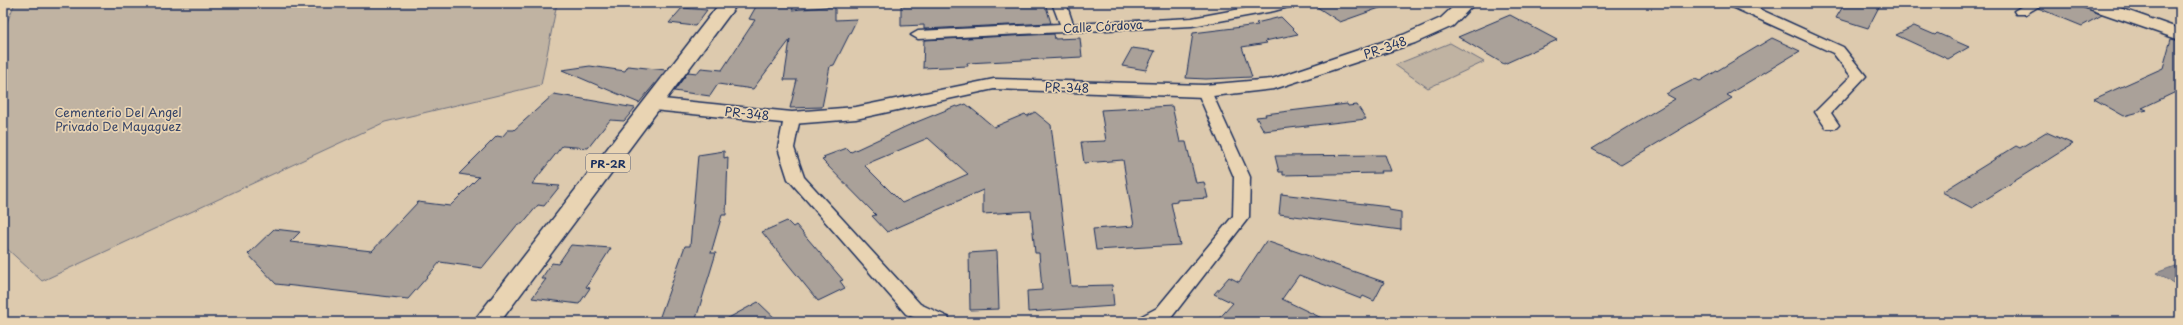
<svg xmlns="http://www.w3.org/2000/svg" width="2183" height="325" font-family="'Playpen Sans',sans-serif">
<rect width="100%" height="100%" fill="#ddcaae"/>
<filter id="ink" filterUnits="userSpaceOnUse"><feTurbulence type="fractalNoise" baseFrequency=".025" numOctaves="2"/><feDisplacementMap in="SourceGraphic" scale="8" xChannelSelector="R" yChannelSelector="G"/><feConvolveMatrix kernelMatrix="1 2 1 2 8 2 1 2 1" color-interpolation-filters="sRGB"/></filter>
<g filter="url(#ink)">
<!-- green -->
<g fill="#c0b3a2" stroke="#6e7180">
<polygon points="15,3 557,3 541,85 385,122 42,281 3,245 3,32"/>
<polygon points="1450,43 1484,62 1428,88 1395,65"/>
</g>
<!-- water -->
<polygon fill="#979292" stroke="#656a7d" points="2180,264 2180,282 2175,284 2156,273"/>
<!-- building -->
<g fill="#aaa199" stroke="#1b2f5e" fill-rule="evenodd">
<polygon points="758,3 796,3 792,10 835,6 835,20 857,19 834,65 830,66 822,107 790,108 797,80 784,80 790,40 753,89 718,84 710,96 674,91 688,72 697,73 701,68 722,70 755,20 749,19"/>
<polygon points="929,3 1045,3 1051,23 924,29 924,25 901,26 901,6"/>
<polygon points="1311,3 1388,3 1388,5 1340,22"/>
<polygon points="1845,3 1881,3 1868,28 1836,18"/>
<polygon points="2045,3 2075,3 2102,15 2082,26 2038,8"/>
<polygon points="682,8 707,10 695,26 669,23"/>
<polygon points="1510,15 1557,40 1504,64 1458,37"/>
<polygon points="1281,17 1298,34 1265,41 1267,43 1242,47 1252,77 1206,79 1186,78 1193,33 1258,25 1256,23"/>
<polygon points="1914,26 1935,35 1937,33 1969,47 1948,59 1896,35"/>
<polygon points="1054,34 1055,39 1080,38 1082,57 967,63 968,66 923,68 924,40"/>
<polygon points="1772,38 1800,51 1727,95 1732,98 1621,165 1592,149 1675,99 1666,94 1695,79 1700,81"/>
<polygon points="2171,39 2180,41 2180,90 2142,108 2147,110 2124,116 2094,99 2163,68"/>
<polygon points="1132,48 1155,51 1146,70 1122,66"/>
<polygon points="590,66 625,71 628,66 666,70 639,103 562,70"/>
<polygon points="554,94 635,108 624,121 610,120 588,148 562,146 532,184 560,186 544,206 538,205 522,224 518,224 482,268 440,262 408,299 276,284 248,254 274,229 300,232 290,242 372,251 418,202 450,206 479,177 459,174 497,136 502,137 508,130 514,130"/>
<path d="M966,104L994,127L1025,114L1027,116L1035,112L1051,125L1071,286L1112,285L1114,306L1028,312L1027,291L1042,290L1039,253H1035L1031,211L983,214V190L887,232L872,216L876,215L822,160L825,159L823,157L847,148L851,152L907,126L956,106L958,107ZM928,138L968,174L902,203L864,165Z"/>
<polygon points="1347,104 1348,106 1357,105 1366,119 1264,131 1256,117 1266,116 1265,114"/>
<polygon points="1172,106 1180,142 1186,142 1196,183 1204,182 1208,198 1177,200 1177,202 1171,203 1180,245 1096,250 1093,229 1134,226 1123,160 1084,163 1081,142 1106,141 1101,110"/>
<polygon points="2046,132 2073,144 1972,208 1942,192 2016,146 2020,148"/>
<polygon points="724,151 724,158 728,157 726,215 722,215 711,253 716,253 695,322 658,322 685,246 690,246 698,155"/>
<polygon points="1385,155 1391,171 1380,171 1381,173 1283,175 1283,172 1279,172 1275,156"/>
<polygon points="1281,194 1389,207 1389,210 1401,212 1401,230 1279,214"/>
<polygon points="787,221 793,227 796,225 843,280 840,281 845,288 818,301 762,232"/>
<polygon points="1266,241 1384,282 1374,301 1363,296 1361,299 1299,275 1282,299 1330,322 1216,322 1233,303 1214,294 1229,277 1239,282"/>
<polygon points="571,245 611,248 586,287 590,288 579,304 532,298 546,279 541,279 552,263 558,264"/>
<polygon points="997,251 999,309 970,310 969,253"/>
<polygon points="758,302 779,322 721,322"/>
</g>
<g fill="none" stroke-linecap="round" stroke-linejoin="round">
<defs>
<g id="minor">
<polygon points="1052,3 1066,3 1073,24 1192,18 1273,3 1294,3 1292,6 1274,11 1192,26 918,39 911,35 918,31 1060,24"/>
<polygon points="1728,3 1746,3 1843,47 1866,76 1831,113 1839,125 1836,128 1826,128 1815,112 1851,76 1833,53 1730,6"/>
<polygon points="2027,3 2044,3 2026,14 2016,14 2014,11"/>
<polygon points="1204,87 1209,88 1211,91 1250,177 1249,217 1171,318 1163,322 1138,322 1140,317 1157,308 1233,216 1234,177 1197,91 1199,88"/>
<polygon points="792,113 797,115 800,118 794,148 804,177 920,304 948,317 950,322 924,322 906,314 788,179 778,148 784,118 787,115"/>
</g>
<g id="tertiary">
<polygon points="1457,3 1475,3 1453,26 1415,43 1274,89 1204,97 994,89 856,119 792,124 653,110 646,108 644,104 646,100 653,98 792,112 856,107 994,79 1204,85 1272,79 1403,35 1441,18"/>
<polygon points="2082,3 2106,3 2180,29 2180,40 2084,7"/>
</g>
<polygon id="primary" points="720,3 738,3 500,322 473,322"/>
</defs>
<!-- minor casing -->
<use href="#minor" stroke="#1b2f5e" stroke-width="3"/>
<!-- tertiary casing -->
<use href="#tertiary" stroke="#1b2f5e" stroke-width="3"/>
<!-- primary casing -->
<use href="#primary" stroke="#1b2f5e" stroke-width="3"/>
<!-- minor -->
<use href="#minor" fill="#e9d4b3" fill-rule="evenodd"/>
<!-- tertiary -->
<use href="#tertiary" fill="#e9d4b3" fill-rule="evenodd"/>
<!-- primary -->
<use href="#primary" fill="#e9d4b3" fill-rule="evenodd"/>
</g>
</g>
<g text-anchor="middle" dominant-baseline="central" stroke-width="3.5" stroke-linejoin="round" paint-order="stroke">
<!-- shield labels -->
<rect fill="#e9d4b3" stroke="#596078" stroke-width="1" x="586" y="154" width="44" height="18" rx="3"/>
<g font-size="11" font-weight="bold" fill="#1b2f5e">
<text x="608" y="163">PR-2R</text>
</g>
<!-- street labels -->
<g font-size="12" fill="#1b2f5e" stroke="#e9d4b3">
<text transform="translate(1103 26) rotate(-3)">Calle Córdova</text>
<text transform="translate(1385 47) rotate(-19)">PR-348</text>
<text transform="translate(1067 87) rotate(2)">PR-348</text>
<text transform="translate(747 113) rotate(6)">PR-348</text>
</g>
<!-- park labels -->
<g font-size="12" fill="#344368" stroke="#e9d4b3">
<text x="118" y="112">Cementerio Del Angel<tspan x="118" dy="14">Privado De Mayaguez</tspan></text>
</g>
</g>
<!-- margin -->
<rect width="2183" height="325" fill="none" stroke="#e9d4b3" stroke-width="16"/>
<rect x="8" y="8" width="2167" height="309" fill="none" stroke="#1b2f5e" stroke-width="1.5" filter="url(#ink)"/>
</svg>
